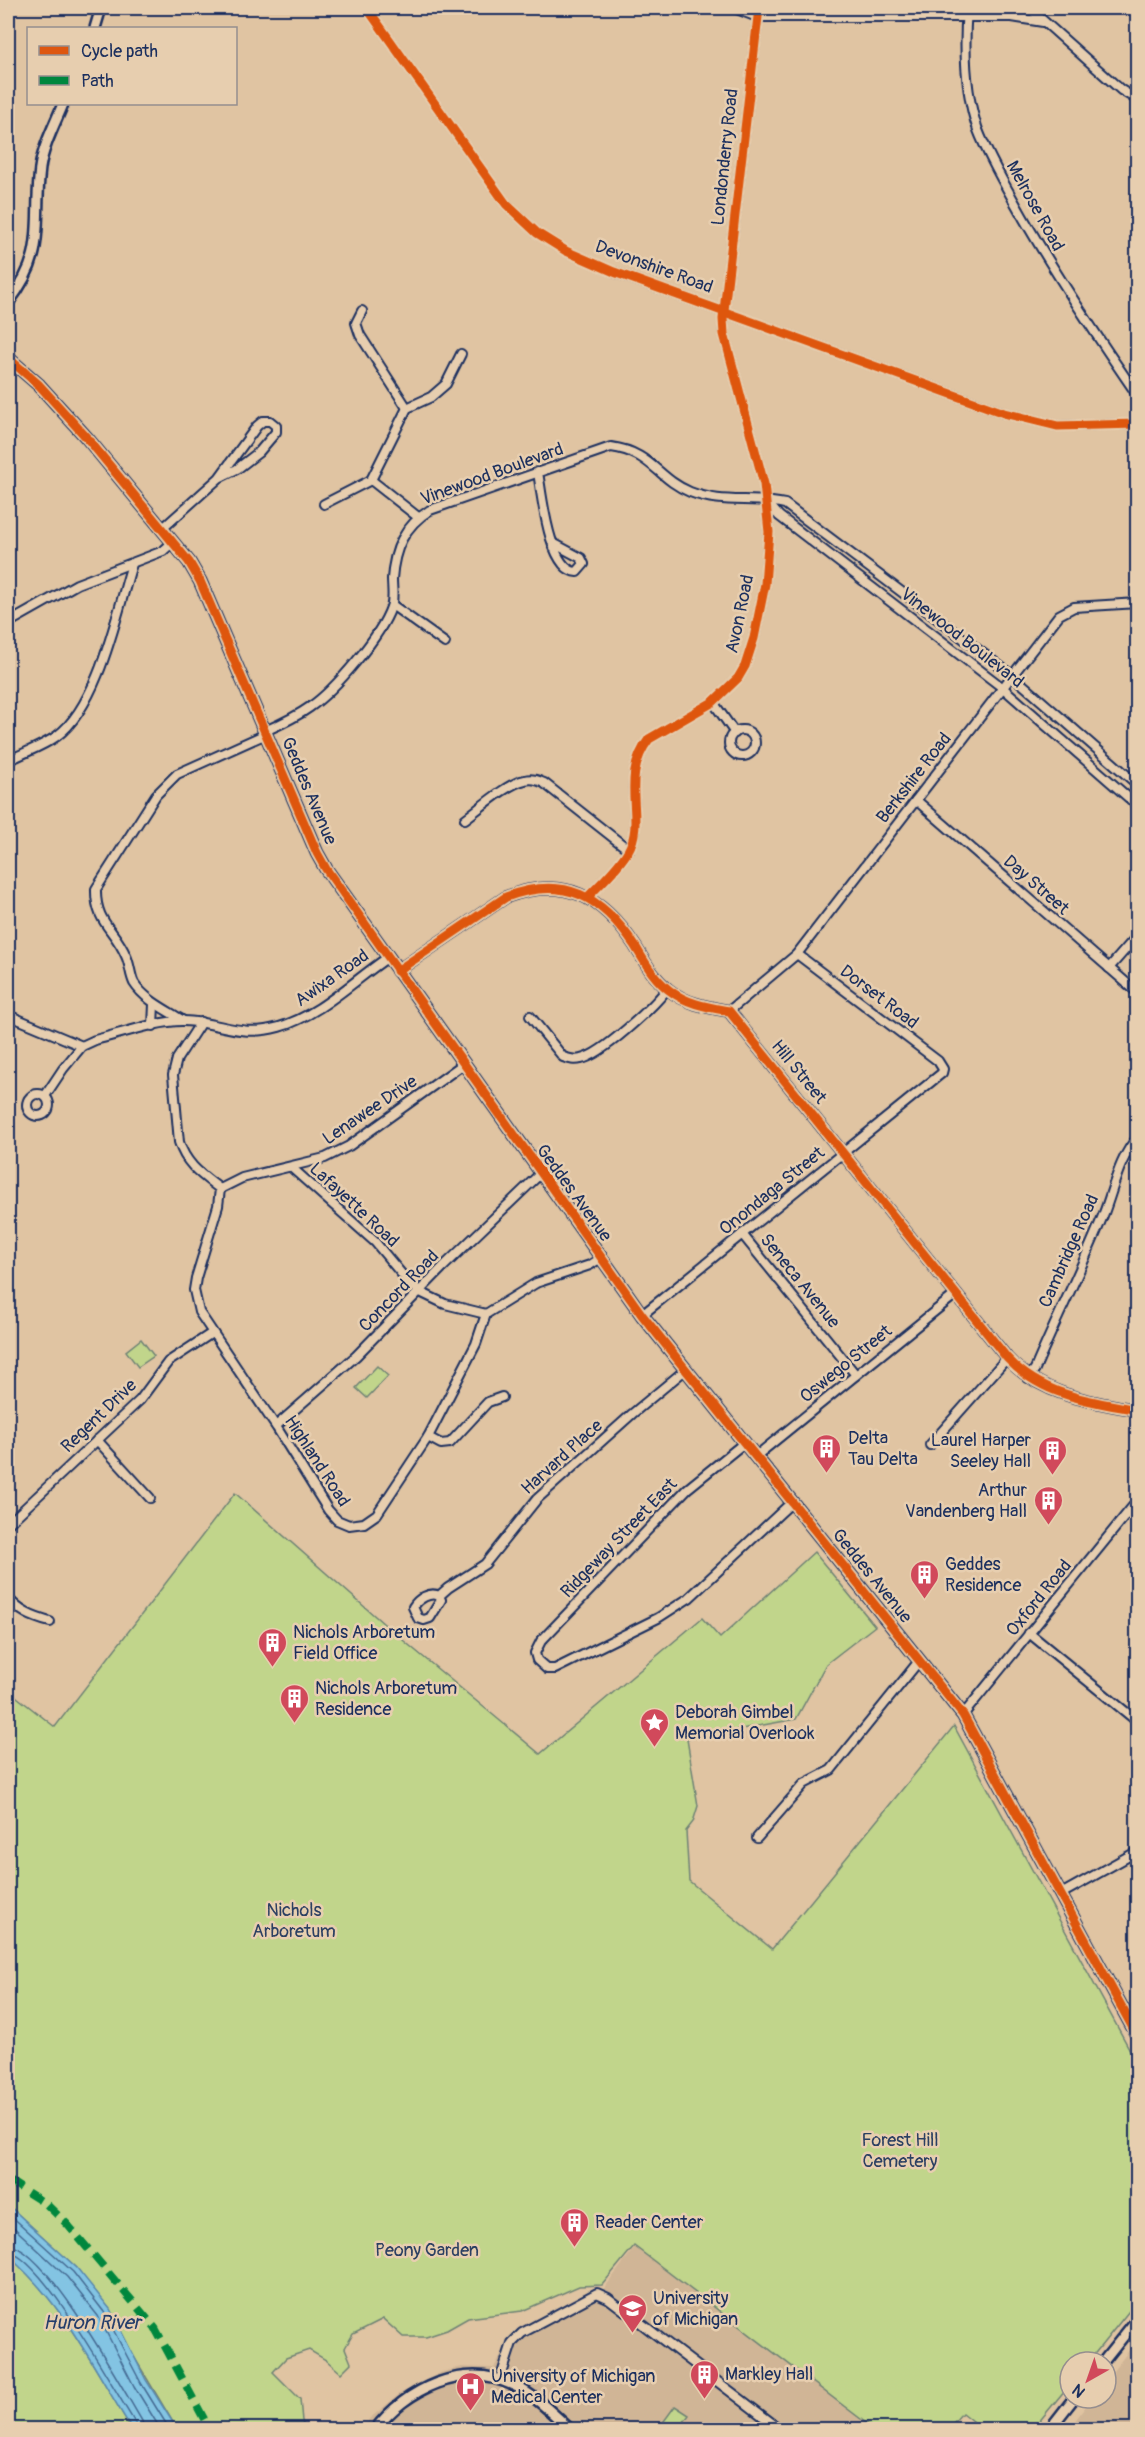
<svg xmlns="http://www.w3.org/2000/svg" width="1145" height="2437" font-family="Pangolin,sans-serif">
<rect width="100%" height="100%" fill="#e0c4a2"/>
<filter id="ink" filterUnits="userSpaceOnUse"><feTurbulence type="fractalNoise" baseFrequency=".0167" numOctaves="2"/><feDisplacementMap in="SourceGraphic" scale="12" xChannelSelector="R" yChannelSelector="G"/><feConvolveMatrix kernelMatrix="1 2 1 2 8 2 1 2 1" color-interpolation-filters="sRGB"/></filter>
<g filter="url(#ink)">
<!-- built -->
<g fill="#d0b596">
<polygon points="635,2247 873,2429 364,2430 369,2419 401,2393 442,2372 462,2367 494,2368 508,2341 524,2327 589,2292 603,2290"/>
<polygon points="1134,2344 1137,2347 1137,2429 1068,2430 1092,2398 1106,2398 1106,2380"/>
</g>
<!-- green -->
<g fill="#c1d58b" stroke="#6e8274" stroke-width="1.5">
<polygon points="141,1339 154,1356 138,1367 126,1351"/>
<polygon points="377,1366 388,1376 367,1398 356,1388"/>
<polygon points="235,1493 392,1631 540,1754 702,1618 720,1638 814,1552 875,1626 826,1664 796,1719 687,1739 698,1806 693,1822 686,1831 689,1881 772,1949 954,1726 1137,2063 1137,2301 1088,2362 1070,2362 1070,2384 1033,2429 982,2429 962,2413 948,2429 874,2429 634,2246 602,2285 579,2286 522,2311 468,2318 447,2330 426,2337 403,2337 383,2319 353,2334 345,2348 351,2363 341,2373 326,2360 309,2350 286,2358 273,2372 300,2399 302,2421 306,2429 177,2429 130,2350 77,2268 8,2205 8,1690 55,1727"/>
<path d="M8,2256C63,2302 94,2369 132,2429H8Z"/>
<polygon points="675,2406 689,2415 679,2429 661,2429 659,2428"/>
</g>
<!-- water -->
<path fill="#83c4e3" stroke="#5988ae" stroke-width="1.5" d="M8,2205L77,2268L110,2309L146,2380L177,2429H132C94,2369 63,2302 8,2256Z"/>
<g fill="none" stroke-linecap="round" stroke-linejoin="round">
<!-- shore -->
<g stroke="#456b93" stroke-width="1.5">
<polyline points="8,2213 73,2272 104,2312 141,2383 170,2430"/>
<polyline points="8,2222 67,2277 98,2316 134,2386 161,2430"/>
<path d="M8,2245C46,2247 121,2386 142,2421L144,2430"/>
<path d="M8,2252C42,2256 115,2392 136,2424L137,2430"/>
</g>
<defs>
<g id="minor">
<polyline points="367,8 506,204 537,233 566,251 614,272 1004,413 1058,426 1138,424"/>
<polyline points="734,8 757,17 1012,17 1043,22"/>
<path d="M967,8C964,46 965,93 978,130C990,161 1008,190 1024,219C1059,280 1098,338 1138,396"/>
<polyline points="1029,8 1121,90 1138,100"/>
<polyline points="362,311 356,323 360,335 407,408"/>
<path d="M538,472C542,495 549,571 577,572L584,564L581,558L553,543"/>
<polyline points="371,480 407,408 431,397 446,384 461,354"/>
<polyline points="371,480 418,517"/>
<polyline points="765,500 779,516 1003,688 1138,806"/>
<polyline points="324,504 371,480"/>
<polyline points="162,529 219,478 237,469 259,452 276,432 276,426 270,421 263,421 257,426 219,478"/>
<polyline points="392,605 445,643"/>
<polyline points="8,623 77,584 163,551 173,542"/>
<polyline points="713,702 735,733"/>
<circle cx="742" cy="743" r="13"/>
<path d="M265,731C281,724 296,717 310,707C335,690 381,636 391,607C394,599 392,588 392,579C394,549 404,526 430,510L611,447C651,452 658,479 690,492C724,505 751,496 785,504L1013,676L1138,785"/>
<path d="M8,761C23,753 43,746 57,736C99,705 117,612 132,564"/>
<polyline points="916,800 1138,993"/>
<path d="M465,819C480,808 508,783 525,780C532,778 537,780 544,783L629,850"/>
<path d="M588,897C601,883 618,868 628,851C647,819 618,780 649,739L713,702L738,678L745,666L754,638L765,584L769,532L764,484L724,334L723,319L759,8"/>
<polyline points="1109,968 1138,935"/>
<polyline points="729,1011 797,954 1059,615 1074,607 1138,603"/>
<path d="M8,1015L82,1046L95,1040C120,1034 160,1020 184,1021C221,1022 240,1038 279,1027C320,1015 353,981 387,958"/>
<path d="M530,1016L563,1057C569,1059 575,1061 581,1059C602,1055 654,1006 667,989"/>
<path d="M182,1020C165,1009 145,1000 134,983C130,975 130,964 126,956C115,929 95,923 96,889L156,795L177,774L266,734"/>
<path d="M201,1022L177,1059L173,1075L179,1142C186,1165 202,1175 220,1189"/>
<polyline points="153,1026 154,1004"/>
<circle cx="38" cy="1105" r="11"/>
<polyline points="45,1096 63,1069 82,1046"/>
<polyline points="292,1168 375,1242 405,1278 420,1292 445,1304 486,1314"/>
<polyline points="220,1189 218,1206 196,1278 194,1290 199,1312 277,1428 328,1510 337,1520 349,1525 364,1523 377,1514 428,1437 476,1344 486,1314 536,1283 590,1265 601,1258"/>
<polyline points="220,1189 242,1178 325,1158 349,1146 462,1065"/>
<polyline points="742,1234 856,1375"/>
<polyline points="642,1315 942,1073 943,1069 938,1061 797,954"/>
<path d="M1028,1378L1035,1369C1057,1317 1083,1266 1104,1213C1114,1187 1119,1158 1138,1137"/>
<polyline points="276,1426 356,1356 443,1267 540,1174"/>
<polyline points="428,1437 441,1444 450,1443 488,1402 502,1397"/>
<polyline points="97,1440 150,1498"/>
<polyline points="744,1443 687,1489 541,1641 535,1653 537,1660 547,1669 555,1669 658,1618 689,1598 792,1502"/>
<polyline points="930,1445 1007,1358"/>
<polyline points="755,1457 956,1294"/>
<polyline points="8,1524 140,1400 168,1362 212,1333"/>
<path d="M439,1596C430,1591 418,1599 413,1607L418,1618L424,1620L430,1618L441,1600L439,1596L448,1588L485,1564L537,1499L632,1414L685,1370"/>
<path d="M8,1598C20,1612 32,1617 50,1622"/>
<polyline points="1029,1633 1138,1722"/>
<polyline points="963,1715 1138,1500"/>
<polyline points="757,1838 804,1784 831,1770 919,1661"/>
<polyline points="1061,1894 1138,1851"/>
<polyline points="500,2380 512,2343 522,2333 597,2293 608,2298 781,2430"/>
</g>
<g id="tertiary">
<polyline points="95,28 101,8"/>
<path d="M8,303C48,251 33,227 40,168C43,146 55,124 63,104"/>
<path d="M397,971L506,897C564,875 602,896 635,946C645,962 653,978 669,990C687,1004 707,1007 729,1011L1007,1358C1041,1395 1090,1402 1138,1410"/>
<polyline points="1103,2362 1138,2318"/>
<path d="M375,2430C405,2389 464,2361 513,2385C535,2395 553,2414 571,2430"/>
<polyline points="1049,2430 1074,2398"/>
</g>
<polyline id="secondary" points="8,358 39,385 87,438 189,562 200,581 317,853 326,869 642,1315 963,1715 1138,2037"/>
</defs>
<!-- minor casing -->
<use href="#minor" stroke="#1b2f5e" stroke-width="12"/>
<!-- tertiary casing -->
<use href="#tertiary" stroke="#1b2f5e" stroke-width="14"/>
<!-- secondary casing -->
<use href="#secondary" stroke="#1b2f5e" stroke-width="15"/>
<!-- minor -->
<use href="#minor" stroke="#e7ceaf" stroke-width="8"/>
<!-- tertiary -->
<use href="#tertiary" stroke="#e7ceaf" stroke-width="9"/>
<!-- secondary -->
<use href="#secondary" stroke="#e7ceaf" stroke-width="10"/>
<!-- quiet -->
<polyline stroke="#00873e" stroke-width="8" stroke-dasharray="15 8" stroke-linecap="butt" points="8,2180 46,2204 67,2224 155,2328 210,2430"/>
<defs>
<g id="cycleway">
<polyline points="367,8 506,204 537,233 566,251 614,272 1004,413 1058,426 1138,424"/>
<polyline points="8,358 39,385 87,438 189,562 200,581 317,853 326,869 642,1315 963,1715 1138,2037"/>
<path d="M588,897C601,883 618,868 628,851C647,819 618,780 649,739L713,702L738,678L745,666L754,638L765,584L769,532L764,484L724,334L723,319L759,8"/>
<path d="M397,971L506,897C564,875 602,896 635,946C645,962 653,978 669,990C687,1004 707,1007 729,1011L1007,1358C1041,1395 1090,1402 1138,1410"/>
</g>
</defs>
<!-- cycleway casing -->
<use href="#cycleway" stroke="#e7ceaf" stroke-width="13"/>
<!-- cycleway -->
<use href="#cycleway" stroke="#de5710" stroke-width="9"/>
</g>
</g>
<!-- icons -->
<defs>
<symbol id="building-pin" viewBox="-11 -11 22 30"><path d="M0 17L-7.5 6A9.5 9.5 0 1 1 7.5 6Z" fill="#d1495b" stroke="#e7ceaf"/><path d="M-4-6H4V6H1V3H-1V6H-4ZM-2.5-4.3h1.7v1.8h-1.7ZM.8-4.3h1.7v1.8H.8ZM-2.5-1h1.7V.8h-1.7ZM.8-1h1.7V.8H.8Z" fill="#fff"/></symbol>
<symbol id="sight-pin" viewBox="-11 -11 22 30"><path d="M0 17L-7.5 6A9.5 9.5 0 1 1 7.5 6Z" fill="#d1495b" stroke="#e7ceaf"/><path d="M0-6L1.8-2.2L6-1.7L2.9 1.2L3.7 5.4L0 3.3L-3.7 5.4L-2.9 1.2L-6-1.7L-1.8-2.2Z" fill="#fff"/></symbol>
<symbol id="university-pin" viewBox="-11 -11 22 30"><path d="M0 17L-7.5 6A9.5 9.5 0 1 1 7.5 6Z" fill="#d1495b" stroke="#e7ceaf"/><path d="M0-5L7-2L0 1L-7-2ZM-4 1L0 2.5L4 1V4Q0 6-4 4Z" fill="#fff"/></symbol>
<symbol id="hospital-pin" viewBox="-11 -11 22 30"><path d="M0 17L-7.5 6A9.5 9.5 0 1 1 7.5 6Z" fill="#d1495b" stroke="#e7ceaf"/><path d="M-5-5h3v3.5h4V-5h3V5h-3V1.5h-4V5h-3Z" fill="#fff"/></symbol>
</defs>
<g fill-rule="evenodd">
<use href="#building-pin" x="810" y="1432" width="33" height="45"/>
<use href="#building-pin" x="1036" y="1434" width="33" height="45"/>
<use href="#building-pin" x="1032" y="1484" width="33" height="45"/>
<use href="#building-pin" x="908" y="1558" width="33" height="45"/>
<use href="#building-pin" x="256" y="1626" width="33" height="45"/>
<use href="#building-pin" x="278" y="1682" width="33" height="45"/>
<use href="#sight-pin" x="638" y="1706" width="33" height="45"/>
<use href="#building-pin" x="558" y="2206" width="33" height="45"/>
<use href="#university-pin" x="616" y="2292" width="33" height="45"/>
<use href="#building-pin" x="688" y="2358" width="33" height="45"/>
<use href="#hospital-pin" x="454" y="2370" width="33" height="45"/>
</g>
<g text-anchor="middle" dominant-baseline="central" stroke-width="5" stroke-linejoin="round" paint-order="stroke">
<!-- street labels -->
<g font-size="18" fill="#1b2f5e" stroke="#e7ceaf">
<text transform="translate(725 157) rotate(-84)">Londonderry Road</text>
<text transform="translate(1035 206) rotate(61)">Melrose Road</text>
<text transform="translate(654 267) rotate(20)">Devonshire Road</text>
<text transform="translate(492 474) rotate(-20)">Vinewood Boulevard</text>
<text transform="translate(740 614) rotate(-78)">Avon Road</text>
<text transform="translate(962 638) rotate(38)">Vinewood Boulevard</text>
<text transform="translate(914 778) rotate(-52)">Berkshire Road</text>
<text transform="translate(309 791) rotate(67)">Geddes Avenue</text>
<text transform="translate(1036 885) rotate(41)">Day Street</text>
<text transform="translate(332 978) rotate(-35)">Awixa Road</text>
<text transform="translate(879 997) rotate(37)">Dorset Road</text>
<text transform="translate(799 1072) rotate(51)">Hill Street</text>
<text transform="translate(370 1110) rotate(-34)">Lenawee Drive</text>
<text transform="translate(772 1191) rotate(-39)">Onondaga Street</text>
<text transform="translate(574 1193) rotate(54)">Geddes Avenue</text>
<text transform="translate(354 1205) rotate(43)">Lafayette Road</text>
<text transform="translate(1069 1251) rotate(-66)">Cambridge Road</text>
<text transform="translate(800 1281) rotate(51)">Seneca Avenue</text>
<text transform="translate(399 1291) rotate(-46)">Concord Road</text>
<text transform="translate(846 1364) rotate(-39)">Oswego Street</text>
<text transform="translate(99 1416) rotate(-44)">Regent Drive</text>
<text transform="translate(562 1457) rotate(-42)">Harvard Place</text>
<text transform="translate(317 1461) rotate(57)">Highland Road</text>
<text transform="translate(619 1538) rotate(-46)">Ridgeway Street East</text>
<text transform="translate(872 1576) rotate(51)">Geddes Avenue</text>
<text transform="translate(1039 1598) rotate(-51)">Oxford Road</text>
</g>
<!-- poi labels -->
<g font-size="18" fill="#1b2f5e" stroke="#e7ceaf" text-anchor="start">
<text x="848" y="1438">Delta<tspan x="848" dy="21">Tau Delta</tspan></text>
<text x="1031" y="1440" text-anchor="end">Laurel Harper<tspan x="1031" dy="21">Seeley Hall</tspan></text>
<text x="1027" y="1490" text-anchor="end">Arthur<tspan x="1027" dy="21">Vandenberg Hall</tspan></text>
<text x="945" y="1564">Geddes<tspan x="945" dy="21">Residence</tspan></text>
<text x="293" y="1632">Nichols Arboretum<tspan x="293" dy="21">Field Office</tspan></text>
<text x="315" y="1688">Nichols Arboretum<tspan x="315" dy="21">Residence</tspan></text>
<text x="675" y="1712">Deborah Gimbel<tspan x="675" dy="21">Memorial Overlook</tspan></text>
<text x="595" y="2222">Reader Center</text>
<text x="653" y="2298">University<tspan x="653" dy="21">of Michigan</tspan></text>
<text x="725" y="2374">Markley Hall</text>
<text x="491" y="2376">University of Michigan<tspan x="491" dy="21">Medical Center</tspan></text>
</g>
<!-- park labels -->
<g font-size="18" fill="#2c4062" stroke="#e7ceaf">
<text x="294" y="1910">Nichols<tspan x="294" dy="21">Arboretum</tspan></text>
<text x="900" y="2140">Forest Hill<tspan x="900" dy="21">Cemetery</tspan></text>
<text x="427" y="2250">Peony Garden</text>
</g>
<!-- water labels -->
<g font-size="20" font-style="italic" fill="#253e6b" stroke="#e7ceaf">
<text x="92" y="2322">Huron River</text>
</g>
</g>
<!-- margin -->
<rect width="1145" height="2437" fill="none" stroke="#e7ceaf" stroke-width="30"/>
<rect x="15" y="15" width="1115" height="2407" fill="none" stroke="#1b2f5e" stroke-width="2" filter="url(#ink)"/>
<!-- legend -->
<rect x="27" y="27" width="210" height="78" fill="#e7ceaf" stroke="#958e8f" stroke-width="1.5"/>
<rect x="39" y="46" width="30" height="9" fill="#de5710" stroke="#958e8f" stroke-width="1.5"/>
<text x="81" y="57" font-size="18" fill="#1b2f5e">Cycle path</text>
<rect x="39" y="76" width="30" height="9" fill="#00873e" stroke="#958e8f" stroke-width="1.5"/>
<text x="81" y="87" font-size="18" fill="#1b2f5e">Path</text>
<!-- north arrow -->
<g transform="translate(1088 2380) rotate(220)"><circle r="28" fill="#e7ceaf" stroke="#958e8f" stroke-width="1.5"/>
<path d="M0-4.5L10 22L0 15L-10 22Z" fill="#d1495b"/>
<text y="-9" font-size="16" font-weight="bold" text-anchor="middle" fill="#1b2f5e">N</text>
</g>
</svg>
